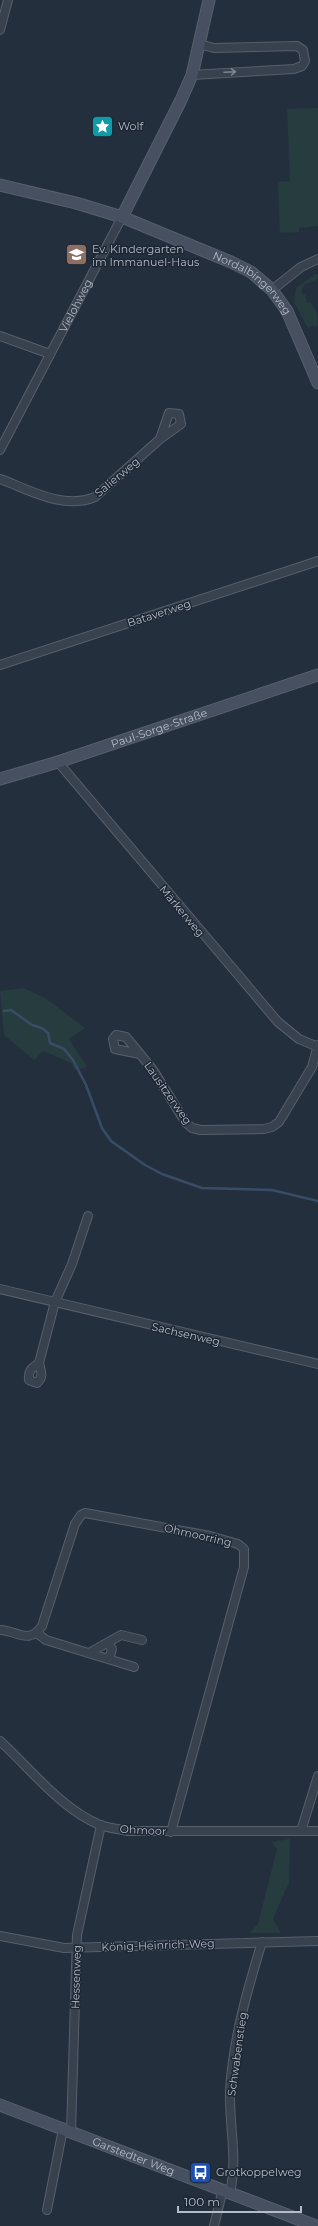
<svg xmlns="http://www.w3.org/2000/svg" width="318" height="2226" font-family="Montserrat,sans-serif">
<rect width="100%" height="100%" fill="#242f3e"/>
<!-- green -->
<g fill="#263c3f">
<polygon points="318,108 318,226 299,228 299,232 280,233 278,182 290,181 287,109"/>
<polygon points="315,274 318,275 318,279 305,284 301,291 303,295 305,294 307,303 310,302 317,312 318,325 315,327 313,325 308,328 294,302 296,288"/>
<polygon points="24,988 45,998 85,1028 69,1039 87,1067 75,1070 71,1063 43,1051 34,1060 4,1035 0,991"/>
<polygon points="290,1839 289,1882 273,1919 281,1933 249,1933 258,1924 277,1849 271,1842"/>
</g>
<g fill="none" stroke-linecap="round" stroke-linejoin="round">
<!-- stream -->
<polyline stroke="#394c67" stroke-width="2.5" points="4,1011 11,1010 32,1025 42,1028 48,1033 50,1043 64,1049 73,1060 86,1085 102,1128 111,1141 145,1165 162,1174 202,1188 272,1190 318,1201"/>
<defs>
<g id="street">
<polyline points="0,30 8,0"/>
<polyline points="192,75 294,69 302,66 305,61 303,50 297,46 214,48 199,44"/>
<polyline points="272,290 301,267 318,259"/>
<polyline points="0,336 50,354"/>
<path id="s1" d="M0,450L122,217"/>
<path d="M0,479C30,490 63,510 95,497L160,439L181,424L179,414L169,413L160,439"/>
<polyline points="0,665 318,561"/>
<polyline points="58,762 278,1022 299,1039 318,1047"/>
<polyline points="140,1054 126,1037 116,1035 113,1039 115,1049 140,1054 153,1070 186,1123 192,1128 201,1130 264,1129 272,1127 279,1122 312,1067 318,1045"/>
<polyline points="0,1289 318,1364"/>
<path d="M39,1363C41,1371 44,1377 37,1383L29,1380C28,1370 32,1368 39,1363L55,1302L72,1264L88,1216"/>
<path d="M0,1630C18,1631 29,1645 42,1626L75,1524L81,1515L85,1513L210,1536L238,1544L244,1549V1567L171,1832"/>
<polyline points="37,1633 46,1640 134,1667"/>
<polyline points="108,1643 112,1649 109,1659"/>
<polyline points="89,1653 121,1635 142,1640"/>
<path d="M0,1741C31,1769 61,1809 100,1825C108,1828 119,1829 127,1831H318"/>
<polyline points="301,1831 318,1776"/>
<polyline points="0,1936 64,1948 318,1941"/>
<polyline points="71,2132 77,1935 101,1825"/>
<path d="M230,2192C238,2160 229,2124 230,2091C233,2040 247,1991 262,1942"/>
<polyline points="47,2210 63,2129"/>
<polyline points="214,2226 223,2189"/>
</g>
<g id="secondary">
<path id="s2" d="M0,185L76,203L122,217L231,262L251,272L272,290L287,311L318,383"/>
<polyline points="122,217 181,100 192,75 209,0"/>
<path id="s3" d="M0,779L58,762L318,675"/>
<path id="s4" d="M0,2105L316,2226"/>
</g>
</defs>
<!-- street casing -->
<use href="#street" stroke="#565f6c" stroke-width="10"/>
<!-- secondary casing -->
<use href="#secondary" stroke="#565f6c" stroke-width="13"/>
<!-- street -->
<use href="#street" stroke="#38414e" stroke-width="8"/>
<!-- secondary -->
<use href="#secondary" stroke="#465061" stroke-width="11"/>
</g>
<!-- one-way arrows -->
<defs><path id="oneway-shaft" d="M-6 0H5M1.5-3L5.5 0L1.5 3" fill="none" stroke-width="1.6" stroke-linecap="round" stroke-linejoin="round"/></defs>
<use stroke="#7c8592" href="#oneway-shaft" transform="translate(230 72) rotate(-3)"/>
<!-- icons -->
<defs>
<symbol id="sight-square" viewBox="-11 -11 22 22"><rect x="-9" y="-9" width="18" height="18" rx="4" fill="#0f9aa8" stroke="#1d2633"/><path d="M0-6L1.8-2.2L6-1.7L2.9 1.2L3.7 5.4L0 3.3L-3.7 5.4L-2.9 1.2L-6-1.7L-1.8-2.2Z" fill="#fff"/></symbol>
<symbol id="school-square" viewBox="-11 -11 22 22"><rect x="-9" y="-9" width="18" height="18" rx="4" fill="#8d6e63" stroke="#1d2633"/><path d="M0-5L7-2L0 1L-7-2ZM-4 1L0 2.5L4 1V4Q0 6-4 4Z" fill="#fff"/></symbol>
<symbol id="bus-square" viewBox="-11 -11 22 22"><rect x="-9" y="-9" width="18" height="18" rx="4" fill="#1a4fb4" stroke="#1d2633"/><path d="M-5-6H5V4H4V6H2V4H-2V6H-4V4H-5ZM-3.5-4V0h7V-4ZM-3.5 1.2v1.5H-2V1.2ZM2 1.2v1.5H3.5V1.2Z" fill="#fff"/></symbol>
</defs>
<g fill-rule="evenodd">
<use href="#sight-square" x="90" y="114" width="25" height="25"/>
<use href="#school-square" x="64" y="242" width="25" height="25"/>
<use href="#bus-square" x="188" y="2160" width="25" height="25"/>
</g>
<g text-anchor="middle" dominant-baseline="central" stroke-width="3" stroke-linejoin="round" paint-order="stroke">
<!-- poi labels -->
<g font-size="11" fill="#b4bcc9" stroke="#1d2633" text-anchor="start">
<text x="118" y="126">Wolf</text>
<text x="92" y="249">Ev. Kindergarten<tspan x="92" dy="13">im Immanuel-Haus</tspan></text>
<text x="216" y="2172">Grotkoppelweg</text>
</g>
<!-- street labels -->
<g font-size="11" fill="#b4bcc9" stroke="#1d2633">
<text stroke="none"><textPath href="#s2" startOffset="274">Nordalbingerweg</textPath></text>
<text stroke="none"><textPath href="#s1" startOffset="163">Vielohweg</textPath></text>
<text transform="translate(117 477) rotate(-40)">Salierweg</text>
<text transform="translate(159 613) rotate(-18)">Bataverweg</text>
<text stroke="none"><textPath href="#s3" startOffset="167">Paul-Sorge-Straße</textPath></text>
<text transform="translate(182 911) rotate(50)">Märkerweg</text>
<text transform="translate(168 1093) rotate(55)">Lausitzerweg</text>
<text transform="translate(186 1334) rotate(13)">Sachsenweg</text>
<text transform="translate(198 1535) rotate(13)">Ohmoorring</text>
<text transform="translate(143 1830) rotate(3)">Ohmoor</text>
<text transform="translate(158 1945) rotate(-2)">König-Heinrich-Weg</text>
<text transform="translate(76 1977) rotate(-88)">Hessenweg</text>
<text transform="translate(237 2054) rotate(-82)">Schwabenstieg</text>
<text stroke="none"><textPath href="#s4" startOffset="143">Garstedter Weg</textPath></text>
</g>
</g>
<!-- scale -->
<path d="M178 2206v6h123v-6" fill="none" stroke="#b4bcc9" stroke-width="2"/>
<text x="184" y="2206" font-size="12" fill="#b4bcc9" stroke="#1d2633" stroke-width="3" paint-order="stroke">100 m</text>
</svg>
